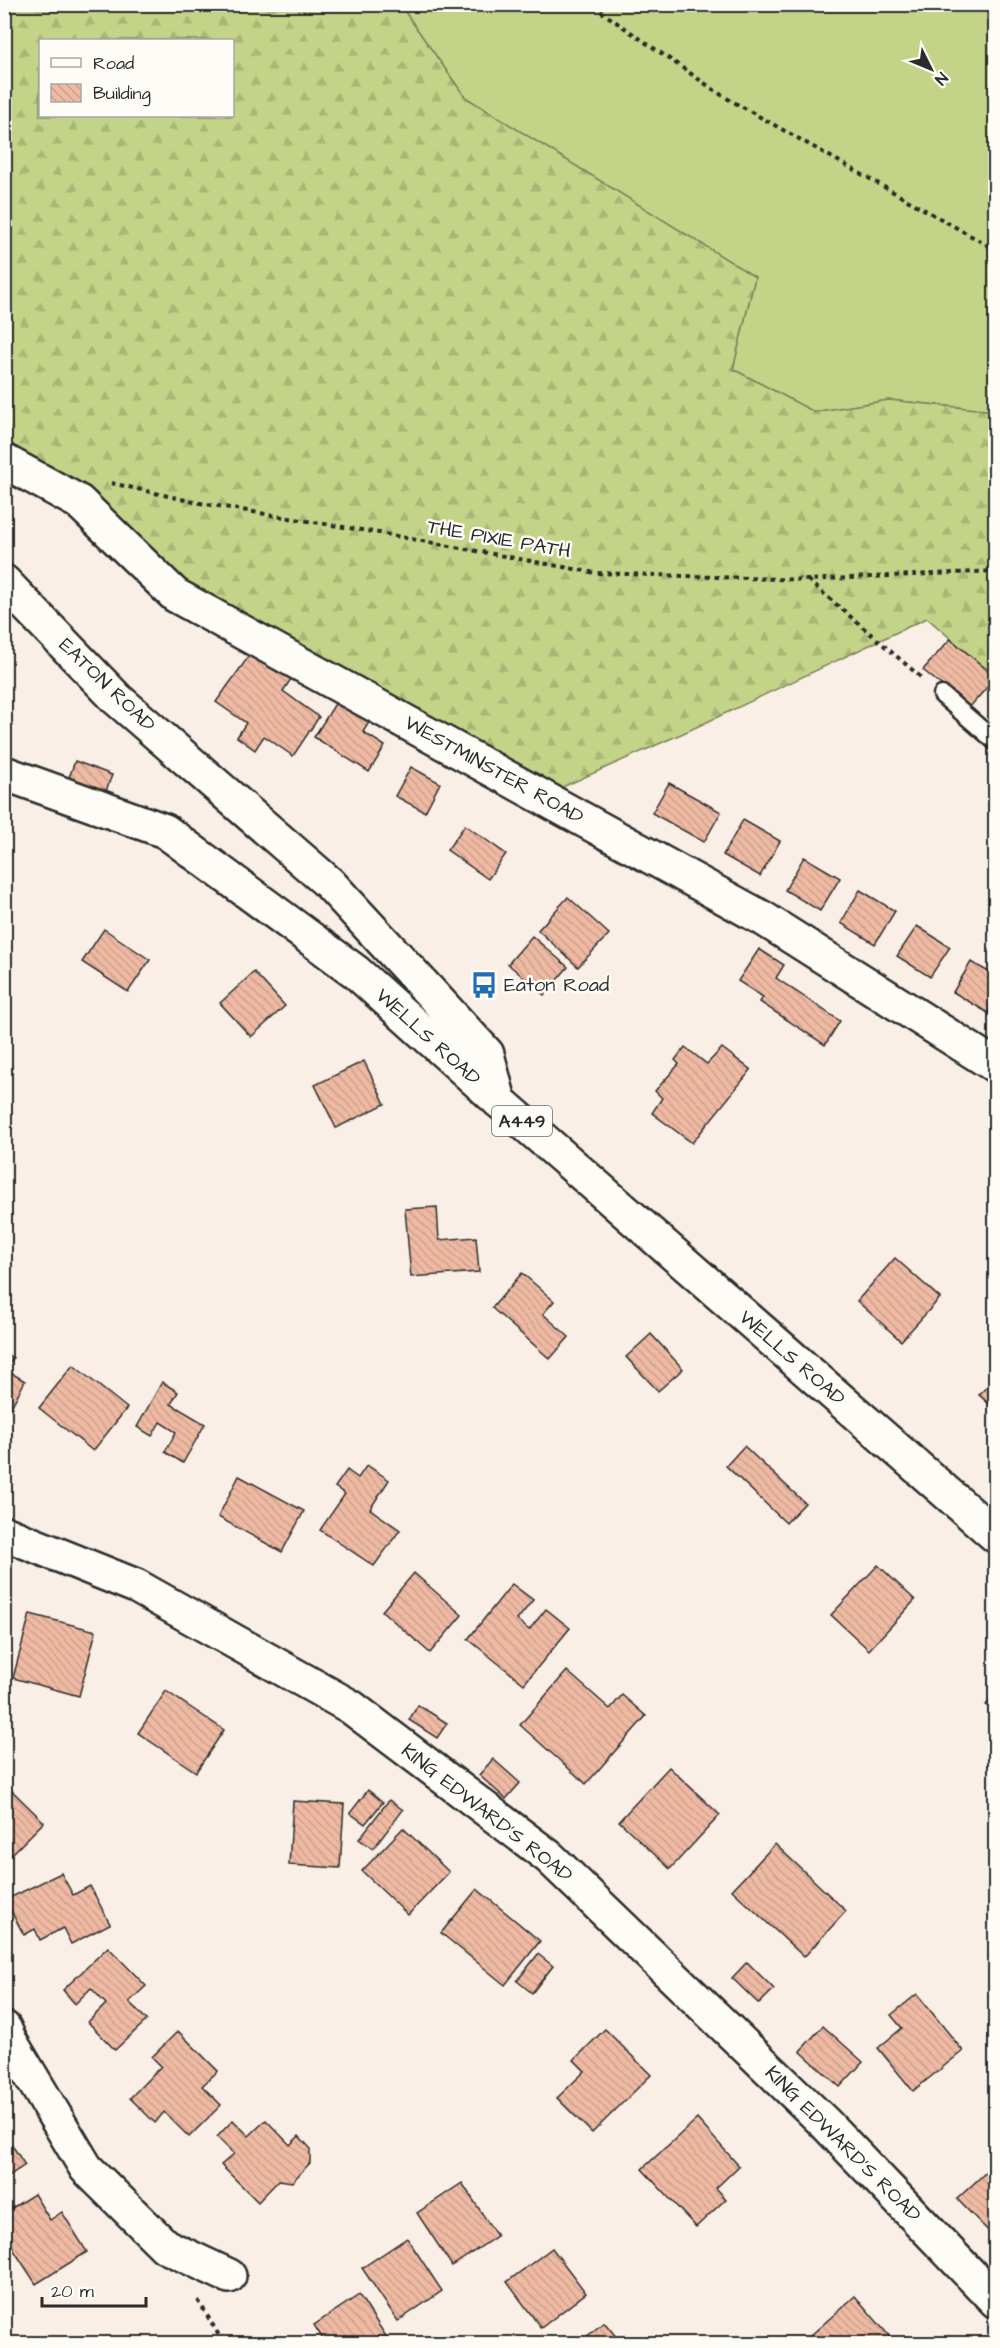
<svg xmlns="http://www.w3.org/2000/svg" width="1000" height="2348" font-family="'Architects Daughter',sans-serif">
<defs>
<pattern id="forest-firs" width="22" height="20" patternUnits="userSpaceOnUse" patternTransform="scale(1.5)"><rect width="22" height="20" fill="#c3d488"/><path d="M5 1l3.5 6h-7zM16 11l3.5 6h-7z" fill="#a8b676"/></pattern>
<pattern id="building-back-hatch" width="6" height="6" patternUnits="userSpaceOnUse" patternTransform="scale(1.5)"><rect width="6" height="6" fill="#efbaa3"/><path d="M-1 5l2 2M0 0l6 6M5-1l2 2" fill="none" stroke="#cda08c"/></pattern>
</defs>
<rect width="100%" height="100%" fill="#faefe6"/>
<filter id="ink" filterUnits="userSpaceOnUse"><feTurbulence type="fractalNoise" baseFrequency=".0167" numOctaves="2"/><feDisplacementMap in="SourceGraphic" scale="12" xChannelSelector="R" yChannelSelector="G"/><feConvolveMatrix kernelMatrix="1 2 1 2 8 2 1 2 1" color-interpolation-filters="sRGB"/></filter>
<g filter="url(#ink)">
<!-- grass -->
<polygon fill="#c3d488" stroke="#77805a" stroke-width="1.5" points="400,5 995,5 995,411 889,400 814,412 733,369 755,277 465,97"/>
<!-- forest -->
<path fill="url(#forest-firs)" stroke="#77805a" stroke-width="1.5" fill-rule="evenodd" d="M5,5H400L465,97L755,277L733,369L814,412L889,400L995,411V677L927,618L690,730L547,794L5,479ZM40,40H232V116H40Z"/>
<!-- building -->
<g fill="url(#building-back-hatch)" stroke="#2b2b2b" stroke-width="1.5">
<polygon points="950,639 996,677 969,708 923,670"/>
<polygon points="254,649 293,676 283,691 319,717 293,756 264,736 255,750 237,737 246,723 216,702"/>
<polygon points="338,699 371,719 363,732 385,746 369,772 314,737"/>
<polygon points="75,761 112,775 103,799 66,786"/>
<polygon points="411,767 440,783 425,812 395,796"/>
<polygon points="669,783 721,812 704,842 652,813"/>
<polygon points="743,820 780,841 760,876 723,855"/>
<polygon points="465,825 506,854 488,879 447,850"/>
<polygon points="804,857 840,878 820,911 785,890"/>
<polygon points="860,890 895,911 875,944 841,923"/>
<polygon points="568,897 609,934 578,967 538,930"/>
<polygon points="917,926 950,947 930,977 897,956"/>
<polygon points="104,929 150,960 128,992 82,962"/>
<polygon points="532,936 568,967 544,995 508,964"/>
<polygon points="759,949 784,965 776,978 840,1021 825,1045 760,1002 763,997 738,981"/>
<polygon points="971,962 996,976 996,1000 988,1013 953,992"/>
<polygon points="254,972 285,1006 251,1037 220,1003"/>
<polygon points="685,1047 707,1064 722,1048 751,1070 692,1143 652,1113 662,1098 655,1091 679,1064 675,1060"/>
<polygon points="364,1061 385,1104 336,1128 315,1085"/>
<polygon points="437,1207 439,1240 476,1237 479,1272 411,1277 405,1209"/>
<polygon points="895,1258 940,1298 901,1341 857,1301"/>
<polygon points="522,1273 554,1301 543,1314 569,1337 550,1359 492,1308"/>
<polygon points="651,1334 683,1369 658,1391 626,1357"/>
<polygon points="4,1353 13,1358 6,1370 25,1381 10,1409 4,1406"/>
<polygon points="73,1365 127,1408 93,1451 39,1408"/>
<polygon points="996,1377 996,1410 979,1395"/>
<polygon points="162,1382 178,1392 171,1404 205,1424 183,1463 165,1452 176,1432 160,1422 152,1436 137,1427"/>
<polygon points="744,1446 805,1503 786,1523 726,1466"/>
<polygon points="367,1465 389,1480 370,1509 400,1530 374,1566 320,1530 345,1494 335,1487 347,1470 358,1478"/>
<polygon points="239,1476 304,1511 282,1552 218,1517"/>
<polygon points="878,1565 915,1600 869,1650 831,1615"/>
<polygon points="414,1573 462,1615 430,1653 382,1611"/>
<polygon points="512,1584 533,1600 517,1620 529,1630 546,1609 570,1628 524,1684 468,1639"/>
<polygon points="30,1614 96,1631 79,1696 13,1678"/>
<polygon points="567,1671 610,1709 622,1695 646,1716 586,1784 520,1725"/>
<polygon points="166,1691 224,1730 196,1772 138,1733"/>
<polygon points="996,1695 996,1714 986,1705"/>
<polygon points="418,1705 447,1723 437,1738 409,1720"/>
<polygon points="493,1759 520,1783 506,1799 479,1775"/>
<polygon points="669,1767 720,1815 670,1869 619,1821"/>
<polygon points="4,1783 44,1822 4,1862"/>
<polygon points="368,1790 383,1802 365,1824 350,1813"/>
<polygon points="389,1800 403,1810 373,1849 359,1839"/>
<polygon points="293,1801 344,1804 340,1868 289,1865"/>
<polygon points="403,1828 449,1872 408,1915 362,1871"/>
<polygon points="775,1844 846,1911 804,1957 732,1890"/>
<polygon points="61,1873 73,1895 90,1886 110,1924 71,1944 63,1928 40,1940 35,1929 24,1935 5,1900"/>
<polygon points="477,1889 540,1941 505,1985 441,1933"/>
<polygon points="108,1947 146,1986 129,2002 147,2020 115,2050 88,2022 106,2004 91,1988 75,2004 63,1990"/>
<polygon points="538,1954 553,1966 532,1993 517,1981"/>
<polygon points="747,1962 774,1989 759,2004 732,1978"/>
<polygon points="917,1994 963,2051 913,2091 878,2048 902,2028 891,2015"/>
<polygon points="823,2026 863,2062 840,2087 800,2051"/>
<polygon points="605,2029 651,2075 592,2133 557,2098 585,2071 574,2060"/>
<polygon points="178,2031 218,2071 202,2086 221,2105 189,2137 164,2112 155,2123 130,2098 161,2066 152,2057"/>
<polygon points="697,2119 739,2166 716,2188 726,2199 696,2227 642,2169"/>
<polygon points="233,2120 249,2136 266,2120 290,2145 299,2136 310,2148 310,2163 292,2182 279,2180 258,2202 221,2165 234,2154 217,2137"/>
<polygon points="4,2133 25,2165 4,2179"/>
<polygon points="996,2163 996,2239 957,2199"/>
<polygon points="462,2183 497,2236 452,2266 417,2213"/>
<polygon points="34,2194 50,2220 62,2212 87,2252 36,2284 4,2235 4,2213"/>
<polygon points="407,2238 442,2291 398,2321 362,2268"/>
<polygon points="552,2248 586,2293 541,2328 507,2282"/>
<polygon points="359,2295 391,2344 326,2344 314,2325"/>
<polygon points="855,2296 896,2344 801,2344"/>
<polygon points="604,2322 622,2344 578,2344"/>
</g>
<g fill="none" stroke-linecap="round" stroke-linejoin="round">
<defs>
<polyline id="service" points="942,695 996,742"/>
<g id="minor">
<polyline points="4,461 79,502 175,595 764,919 996,1066"/>
<polyline points="4,582 117,699 329,883 487,1054 499,1101"/>
<polyline points="4,1533 136,1586 351,1707 549,1857 825,2123 996,2301"/>
<polyline points="4,2028 10,2041 86,2168 165,2246 229,2276"/>
</g>
<polyline id="trunk" points="4,773 165,831 356,972 499,1101 996,1536"/>
</defs>
<!-- service casing -->
<use href="#service" stroke="#2b2b2b" stroke-width="21"/>
<!-- minor casing -->
<use href="#minor" stroke="#2b2b2b" stroke-width="38"/>
<!-- trunk casing -->
<use href="#trunk" stroke="#2b2b2b" stroke-width="38"/>
<!-- path -->
<g stroke="#2b2b2b" stroke-width="4" stroke-dasharray="4.5 4.5" stroke-linecap="butt">
<polyline points="595,4 603,13 723,96 996,250"/>
<polyline points="111,483 194,502 379,533 596,573 807,580 996,571"/>
<polyline points="808,580 923,679"/>
<polyline points="198,2300 224,2344"/>
</g>
<!-- service -->
<use href="#service" stroke="#fdfcf7" stroke-width="16"/>
<!-- minor -->
<use href="#minor" stroke="#fdfcf7" stroke-width="33"/>
<!-- trunk -->
<use href="#trunk" stroke="#fdfcf7" stroke-width="33"/>
</g>
</g>
<!-- icons -->
<defs>
<symbol id="bus-bare" viewBox="-9 -9 18 18"><path d="M-5-6H5V4H4V6H2V4H-2V6H-4V4H-5ZM-3.5-4V0h7V-4ZM-3.5 1.2v1.5H-2V1.2ZM2 1.2v1.5H3.5V1.2Z" fill="#1f6fb2" stroke="#fdfcf7" stroke-width="2.5" paint-order="stroke"/></symbol>
</defs>
<g fill-rule="evenodd">
<use href="#bus-bare" x="465" y="966" width="38" height="38"/>
</g>
<g text-anchor="middle" dominant-baseline="central" stroke-width="5" stroke-linejoin="round" paint-order="stroke">
<!-- shield labels -->
<rect fill="#fdfcf7" stroke="#6a6a68" stroke-width="1.5" x="492" y="1106" width="60" height="30" rx="4.5"/>
<g font-size="18" font-weight="bold" fill="#2b2b2b">
<text x="522" y="1121">A449</text>
</g>
<!-- street labels -->
<g font-size="20" fill="#2b2b2b" stroke="#fdfcf7">
<text transform="translate(499 539) rotate(10)">THE PIXIE PATH</text>
<text transform="translate(107 685) rotate(44)">EATON ROAD</text>
<text transform="translate(494 770) rotate(29)">WESTMINSTER ROAD</text>
<text transform="translate(428 1037) rotate(42)">WELLS ROAD</text>
<text transform="translate(792 1358) rotate(41)">WELLS ROAD</text>
<text transform="translate(487 1813) rotate(38)">KING EDWARD'S ROAD</text>
<text transform="translate(843 2144) rotate(45)">KING EDWARD'S ROAD</text>
</g>
<!-- poi labels -->
<g font-size="20" fill="#2b2b2b" stroke="#fdfcf7" text-anchor="start">
<text x="504" y="985">Eaton Road</text>
</g>
</g>
<!-- margin -->
<rect width="1000" height="2348" fill="none" stroke="#fdfcf7" stroke-width="24"/>
<rect x="12" y="12" width="976" height="2324" fill="none" stroke="#2b2b2b" stroke-width="2" filter="url(#ink)"/>
<!-- legend -->
<rect x="39" y="39" width="195" height="78" fill="#fdfcf7" stroke="#a9a8a5" stroke-width="1.5"/>
<rect x="51" y="58" width="30" height="9" fill="#fdfcf7" stroke="#a9a8a5" stroke-width="1.5"/>
<text x="93" y="69" font-size="18" fill="#2b2b2b">Road</text>
<rect x="51" y="84" width="30" height="18" fill="url(#building-back-hatch)" stroke="#a9a8a5" stroke-width="1.5"/>
<text x="93" y="99" font-size="18" fill="#2b2b2b">Building</text>
<!-- north arrow -->
<g transform="translate(931 69) rotate(133)" stroke="#fdfcf7" stroke-width="4.5" paint-order="stroke">
<path d="M0-4.5L10 22L0 15L-10 22Z" fill="#2b2b2b"/>
<text y="-9" font-size="16" font-weight="bold" text-anchor="middle" fill="#2b2b2b">N</text>
</g>
<!-- scale -->
<path d="M42 2297v9h104v-9" fill="none" stroke="#2b2b2b" stroke-width="3"/>
<text x="51" y="2297" font-size="18" fill="#2b2b2b" stroke="#fdfcf7" stroke-width="4.5" paint-order="stroke">20 m</text>
</svg>
